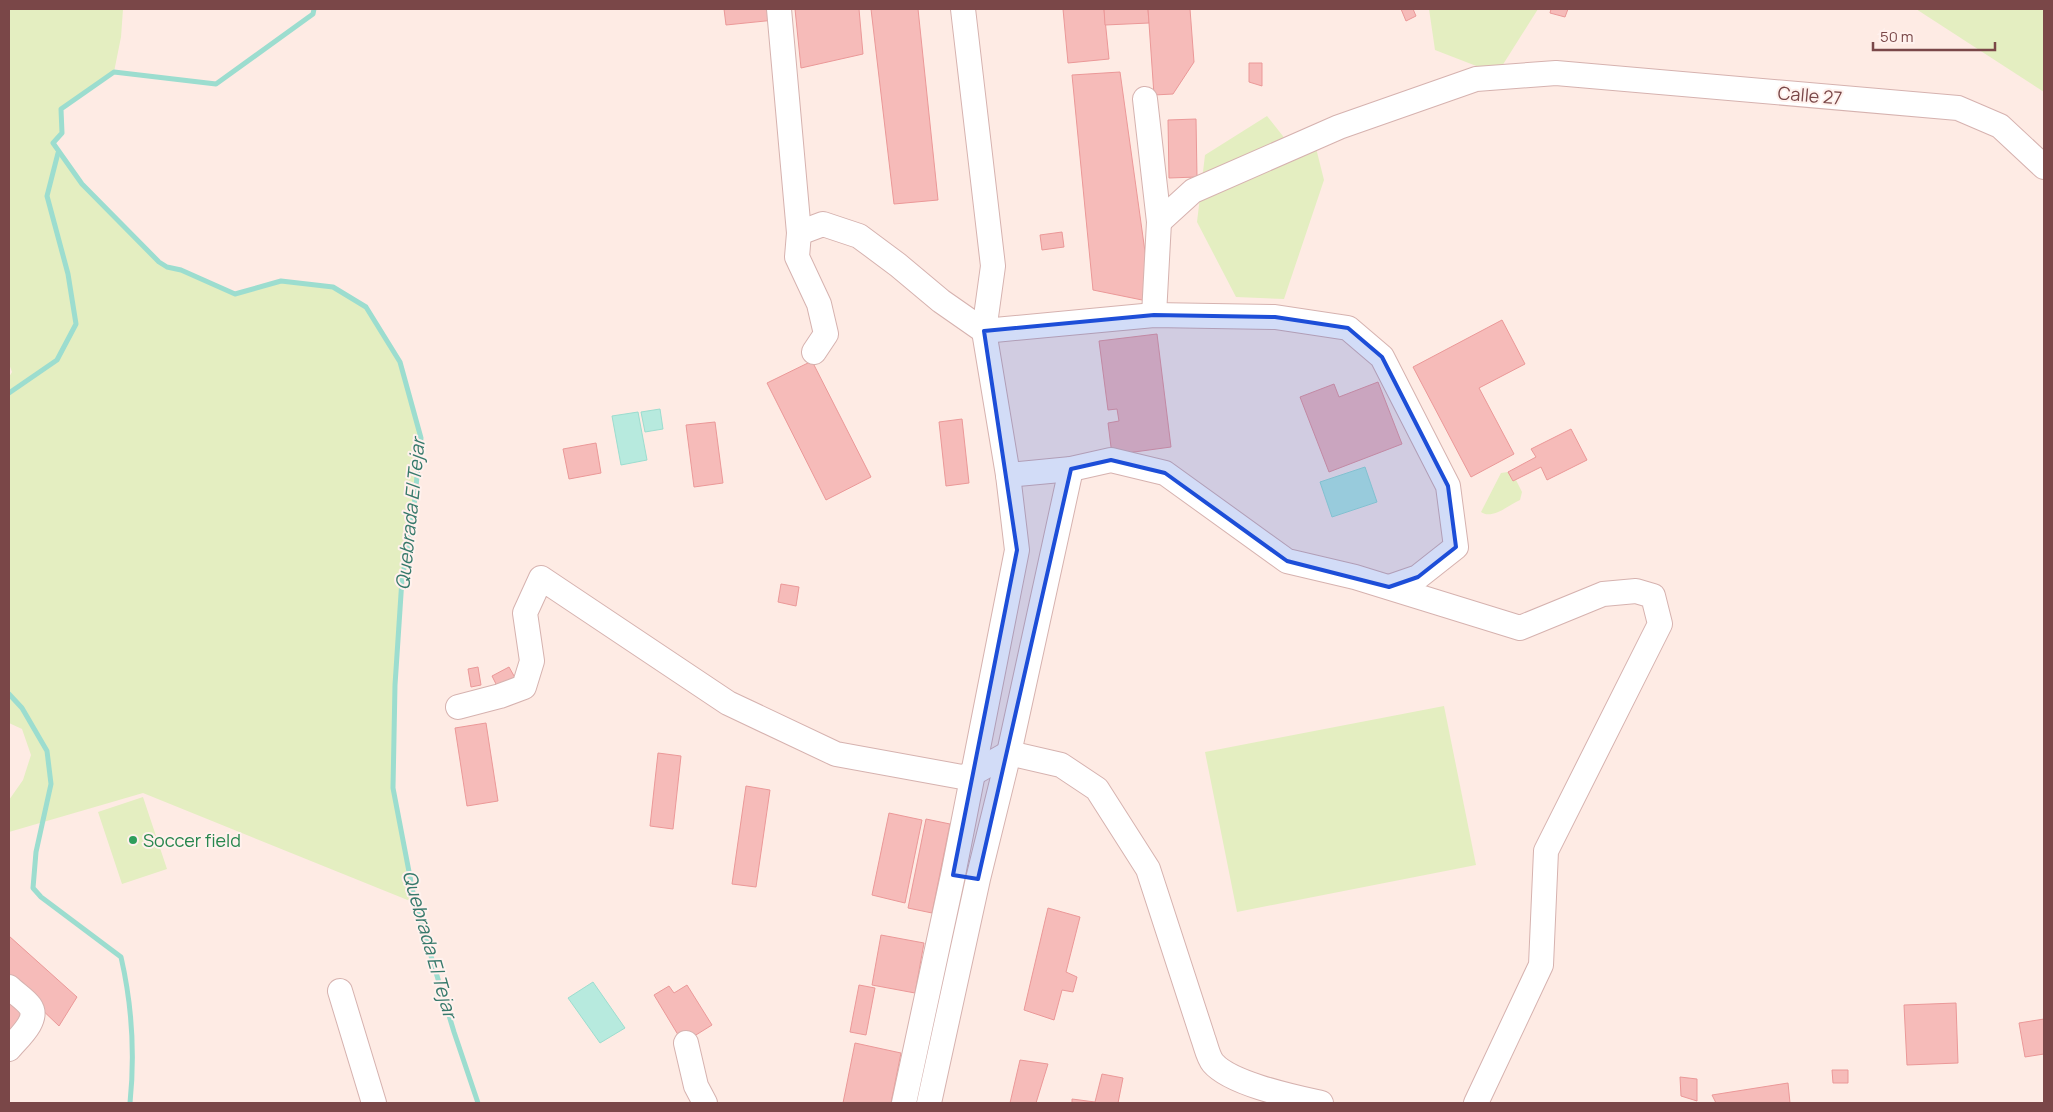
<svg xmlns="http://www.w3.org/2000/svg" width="2053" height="1112" font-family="Manrope,sans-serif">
<rect width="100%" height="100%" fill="#feebe4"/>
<!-- green -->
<g fill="#e4eec1">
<polygon points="10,9 123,9 121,37 114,72 61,109 62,129 53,144 82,184 159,262 167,267 181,270 235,294 281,281 333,287 366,307 400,362 421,438 412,525 402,579 395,685 393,788 415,903 143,793 9,832 9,800 23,780 31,755 22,729 9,723 9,377 12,372 9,364"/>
<polygon points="1429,9 1538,9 1497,74 1435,50"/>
<polygon points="1916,9 2044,9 2044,92"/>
<polygon points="1267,116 1294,150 1315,144 1324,180 1284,299 1236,297 1197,222 1205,155"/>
<path d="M1508,472L1513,481L1516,480L1522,492L1520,500C1509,505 1492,520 1481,512L1501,473Z"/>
<polygon points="1444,706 1476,865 1237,912 1205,752"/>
<polygon points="143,797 167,869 122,884 98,812"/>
</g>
<!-- water -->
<g fill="#b7eade" stroke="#9cddcf">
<polygon points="660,409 663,429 645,432 641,412"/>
<polygon points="638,412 647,460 621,465 612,416"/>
<polygon points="1365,467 1377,502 1332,517 1320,482"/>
<polygon points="593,982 625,1028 600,1043 568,998"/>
</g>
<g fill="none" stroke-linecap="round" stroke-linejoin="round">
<!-- stream -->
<g stroke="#9cddcf" stroke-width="5">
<polyline points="314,9 313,14 216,84 114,72 61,109 62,133 53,143 82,184 159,262 167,267 181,270 235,294 281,281 333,287 366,307 400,362 421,438 412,525 402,579 395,685 393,788 415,903 454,1032 478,1103"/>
<polyline points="9,393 57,360 76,324 68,274 47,196 58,153"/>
<path d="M9,694L22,708L47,751L51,784L36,852L33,888L41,897L121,957C132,1005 135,1054 130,1103"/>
</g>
</g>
<!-- building -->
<g fill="#f6bbb9" stroke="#eb9898">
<polygon points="724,9 774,9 775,20 726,25"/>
<polygon points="795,9 859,9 863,54 801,68"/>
<polygon points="871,9 918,9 938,200 894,204"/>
<polygon points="1063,9 1104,9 1109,59 1068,63"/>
<polygon points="1104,9 1148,9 1149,23 1105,25"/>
<polygon points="1148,9 1190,9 1194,62 1173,94 1154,95"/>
<polygon points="1401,9 1413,9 1416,16 1406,21"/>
<polygon points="1551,9 1568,9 1565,17 1550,13"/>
<polygon points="1249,63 1262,63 1262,86 1249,82"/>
<polygon points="1120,72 1152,302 1093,290 1072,75"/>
<polygon points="1196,119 1197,177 1169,178 1168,120"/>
<polygon points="1062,232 1064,247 1042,250 1040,235"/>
<polygon points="1502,320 1525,364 1479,388 1514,454 1471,477 1413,367"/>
<polygon points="1157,334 1171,447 1112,455 1108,423 1119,421 1117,409 1108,410 1099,341"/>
<polygon points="812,361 871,477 826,500 767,383"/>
<polygon points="1378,382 1402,444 1329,472 1300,397 1334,384 1339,397"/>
<polygon points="962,419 969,483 946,486 939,422"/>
<polygon points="715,422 723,483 694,487 686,425"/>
<polygon points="1571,429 1587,460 1547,480 1541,467 1513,481 1508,472 1536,457 1531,449"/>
<polygon points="596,443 601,473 569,479 563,449"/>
<polygon points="781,584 799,587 796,606 778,602"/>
<polygon points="478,667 481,685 471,687 468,669"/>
<polygon points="509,667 518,683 500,692 492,676"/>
<polygon points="486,723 498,801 467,806 455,728"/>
<polygon points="658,753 681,756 673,829 650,826"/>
<polygon points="746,786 770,790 756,887 732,884"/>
<polygon points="889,813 922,820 905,903 872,895"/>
<polygon points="926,819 950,824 932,913 908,908"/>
<polygon points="1048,908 1080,917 1066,972 1077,977 1073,992 1062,990 1054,1020 1024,1010"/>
<polygon points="881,935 924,943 915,993 872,985"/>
<polygon points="9,936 77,997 59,1026 9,978"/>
<polygon points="687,985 712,1025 683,1043 654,995 669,986 674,993"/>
<polygon points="859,985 875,988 866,1035 850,1032"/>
<polygon points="9,1000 28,1015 9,1037"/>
<polygon points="1956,1003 1958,1063 1907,1065 1904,1005"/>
<polygon points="2044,1019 2044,1054 2025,1057 2019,1023"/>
<polygon points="855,1043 901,1053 891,1103 843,1103"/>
<polygon points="1020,1060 1048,1064 1036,1103 1010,1103"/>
<polygon points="1832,1070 1848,1070 1848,1083 1833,1083"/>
<polygon points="1102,1074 1123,1078 1118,1103 1072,1103 1072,1099 1095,1102"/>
<polygon points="1680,1077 1697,1079 1697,1101 1681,1096"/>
<polygon points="1788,1083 1790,1103 1716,1103 1712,1095"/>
</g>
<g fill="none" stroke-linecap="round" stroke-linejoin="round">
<defs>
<g id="minor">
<polyline points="779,9 799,233 797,257 819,304 826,334 814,352"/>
<polyline points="1145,99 1159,222 1154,315"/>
<polyline points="1159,222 1193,191 1339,127 1476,79 1556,73 1958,108 2000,126 2044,167"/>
<polyline points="799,233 823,224 859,236 898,265 941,301 984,331 1154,315 1275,317 1348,328 1382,357 1448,486 1456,547 1418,577 1389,587"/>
<polyline points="1008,475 1071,469 1111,460 1165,473 1287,561 1355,577 1520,628 1603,594 1636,591 1653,596 1660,624 1546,851 1541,965 1476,1103"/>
<path d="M458,707L500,696L524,687L532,661L525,613L541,578L728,703L836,754L962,777L972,774L1009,753L1061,765L1097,789L1148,869L1203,1038C1206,1046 1208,1057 1213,1063C1231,1084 1294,1097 1321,1103"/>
<path d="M9,987C15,993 25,999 30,1006C40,1020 17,1039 9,1049"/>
<polyline points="340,991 374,1103"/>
<polyline points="686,1043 696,1086 705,1103"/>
<polyline points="904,1103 953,875 1017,550 1008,475 984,331 993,266 963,9"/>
<polyline points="929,1103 978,879 1009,753 1071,469"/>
</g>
</defs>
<!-- minor casing -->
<use href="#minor" stroke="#d6b2af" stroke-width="26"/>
<!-- minor -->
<use href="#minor" stroke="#fff" stroke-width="24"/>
</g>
<!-- marked area -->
<path fill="#1d4ed8" fill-opacity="0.2" stroke="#1d4ed8" stroke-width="4" stroke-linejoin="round" d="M1154,315L1275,317L1348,328L1382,357L1448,486L1456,547L1418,577L1389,587L1287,561L1165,473L1111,460L1071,469L978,879L953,875L1017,550L984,331Z"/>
<!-- markers -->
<circle fill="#2e9e5b" stroke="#fff1ed" stroke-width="2" cx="133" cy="840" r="5"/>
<g text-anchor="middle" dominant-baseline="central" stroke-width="4" stroke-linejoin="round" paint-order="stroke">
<!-- street labels -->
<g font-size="18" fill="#7a4748" stroke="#fff1ed">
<text transform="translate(1810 95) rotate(5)">Calle 27</text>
</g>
<!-- leisure labels -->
<g font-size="18" fill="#27864d" stroke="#fff1ed" text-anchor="start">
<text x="143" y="840">Soccer field</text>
</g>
<!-- water labels -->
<g font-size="19" font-style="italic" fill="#36796b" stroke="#fff1ed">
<text transform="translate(410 514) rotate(-84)">Quebrada El Tejar</text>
<text transform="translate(430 944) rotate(74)">Quebrada El Tejar</text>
</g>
</g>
<!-- border -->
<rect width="2053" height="1112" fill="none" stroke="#7a4748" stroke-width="20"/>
<!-- scale -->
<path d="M1873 42v8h122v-8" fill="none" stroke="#7a4748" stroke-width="2.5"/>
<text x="1880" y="42" font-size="15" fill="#7a4748" stroke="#fff1ed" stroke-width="4" paint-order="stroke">50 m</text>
</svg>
